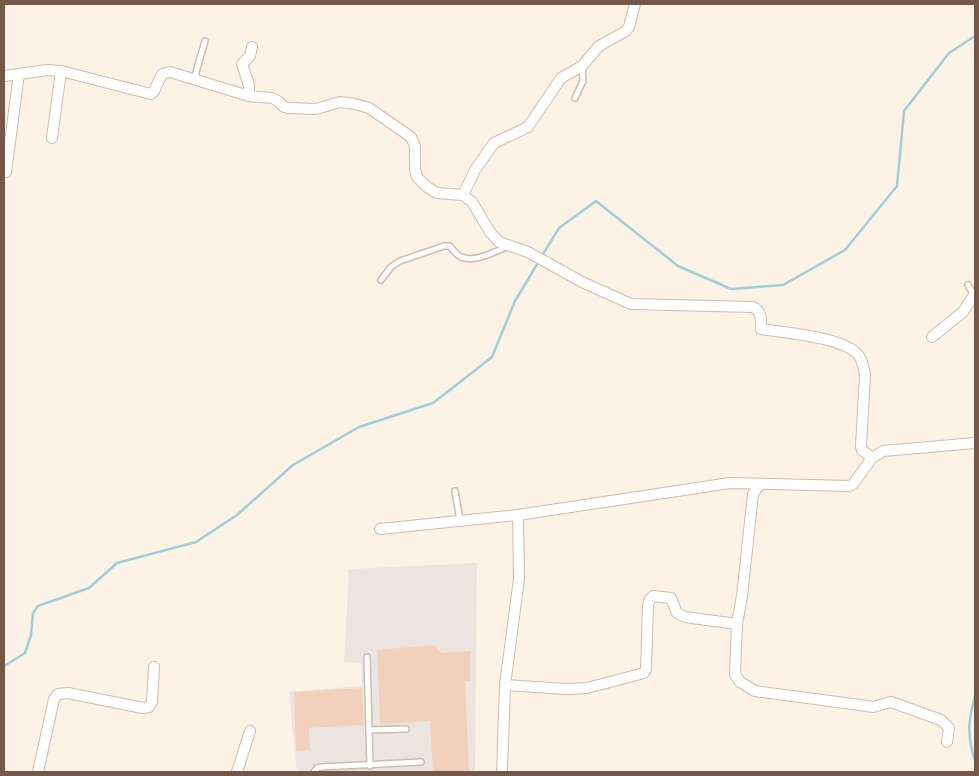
<svg xmlns="http://www.w3.org/2000/svg" width="979" height="776" font-family="Inter,sans-serif">
<rect width="100%" height="100%" fill="#fcf2e5"/>
<!-- industrial -->
<polygon fill="#ece5df" points="477,563 475,772 297,772 289,692 362,686 361,663 344,662 349,569"/>
<g fill="none" stroke-linecap="round" stroke-linejoin="round">
<!-- stream -->
<g stroke="#9fd0d8" stroke-width="2.5">
<polyline points="542,256 559,228 596,201 678,266 731,289 783,285 845,250 897,186 904,111 949,53 975,36"/>
<polyline points="4,666 25,653 31,635 33,613 38,606 89,588 117,563 196,542 237,515 293,465 359,427 433,403 492,357 515,301 539,261"/>
<path d="M975,696C968,721 967,736 975,761"/>
</g>
</g>
<!-- building -->
<g fill="#f2d0bc">
<polygon points="434,645 442,653 470,651 470,681 465,681 469,772 433,772 430,721 380,724 377,650"/>
<polygon points="362,688 364,725 309,728 310,750 296,751 294,692"/>
</g>
<g fill="none" stroke-linecap="round" stroke-linejoin="round">
<defs>
<g id="service">
<polyline points="194,79 205,41"/>
<polyline points="575,98 583,81 582,67"/>
<path d="M381,280L391,267L400,261L444,246H450C453,250 456,255 461,257C476,263 495,251 509,246"/>
<polyline points="968,285 974,295"/>
<polyline points="455,491 460,521"/>
<polyline points="367,657 370,766"/>
<polyline points="369,730 406,729"/>
<polyline points="314,772 317,768 321,767 421,762"/>
</g>
<g id="minor">
<path d="M4,76L48,70L61,71L151,94L154,91L162,74L170,72L249,96L272,98L278,101L284,107L288,108L316,109L340,102L355,104L369,108L411,137L415,146V169L417,177L427,187L437,193L463,195L472,202L490,232L499,242L528,252L582,282L631,304L753,307C762,311 761,320 761,329C785,333 845,337 859,356C863,362 864,369 865,375L861,446L862,450L872,458"/>
<polyline points="249,96 249,85 242,64 250,56 252,47"/>
<polyline points="52,138 61,71"/>
<polyline points="6,172 19,74"/>
<polyline points="463,195 475,170 494,143 528,127 561,78 582,66 599,46 626,31 629,27 635,4"/>
<polyline points="932,337 963,312 974,295 975,295"/>
<polyline points="760,484 753,494 742,596 737,624 735,674 740,682 755,691 860,705 873,707 891,702 941,720 949,728 947,742"/>
<polyline points="380,529 518,515 730,483 849,486 853,484 872,458 883,451 975,443"/>
<polyline points="505,685 567,689 587,688 644,673 646,669 648,605 650,599 653,596 671,598 677,613 685,617 737,624"/>
<polyline points="38,772 54,699 58,694 68,693 143,708 149,707 152,702 154,667"/>
<polyline points="237,772 250,731"/>
<polyline points="502,772 505,685 519,579 518,515"/>
</g>
</defs>
<!-- service casing -->
<use href="#service" stroke="#d0bcae" stroke-width="8"/>
<!-- minor casing -->
<use href="#minor" stroke="#d0bcae" stroke-width="12"/>
<!-- service -->
<use href="#service" stroke="#fff" stroke-width="5"/>
<!-- minor -->
<use href="#minor" stroke="#fff" stroke-width="10"/>
</g>
<!-- border -->
<rect width="979" height="776" fill="none" stroke="#75584a" stroke-width="10"/>
</svg>
